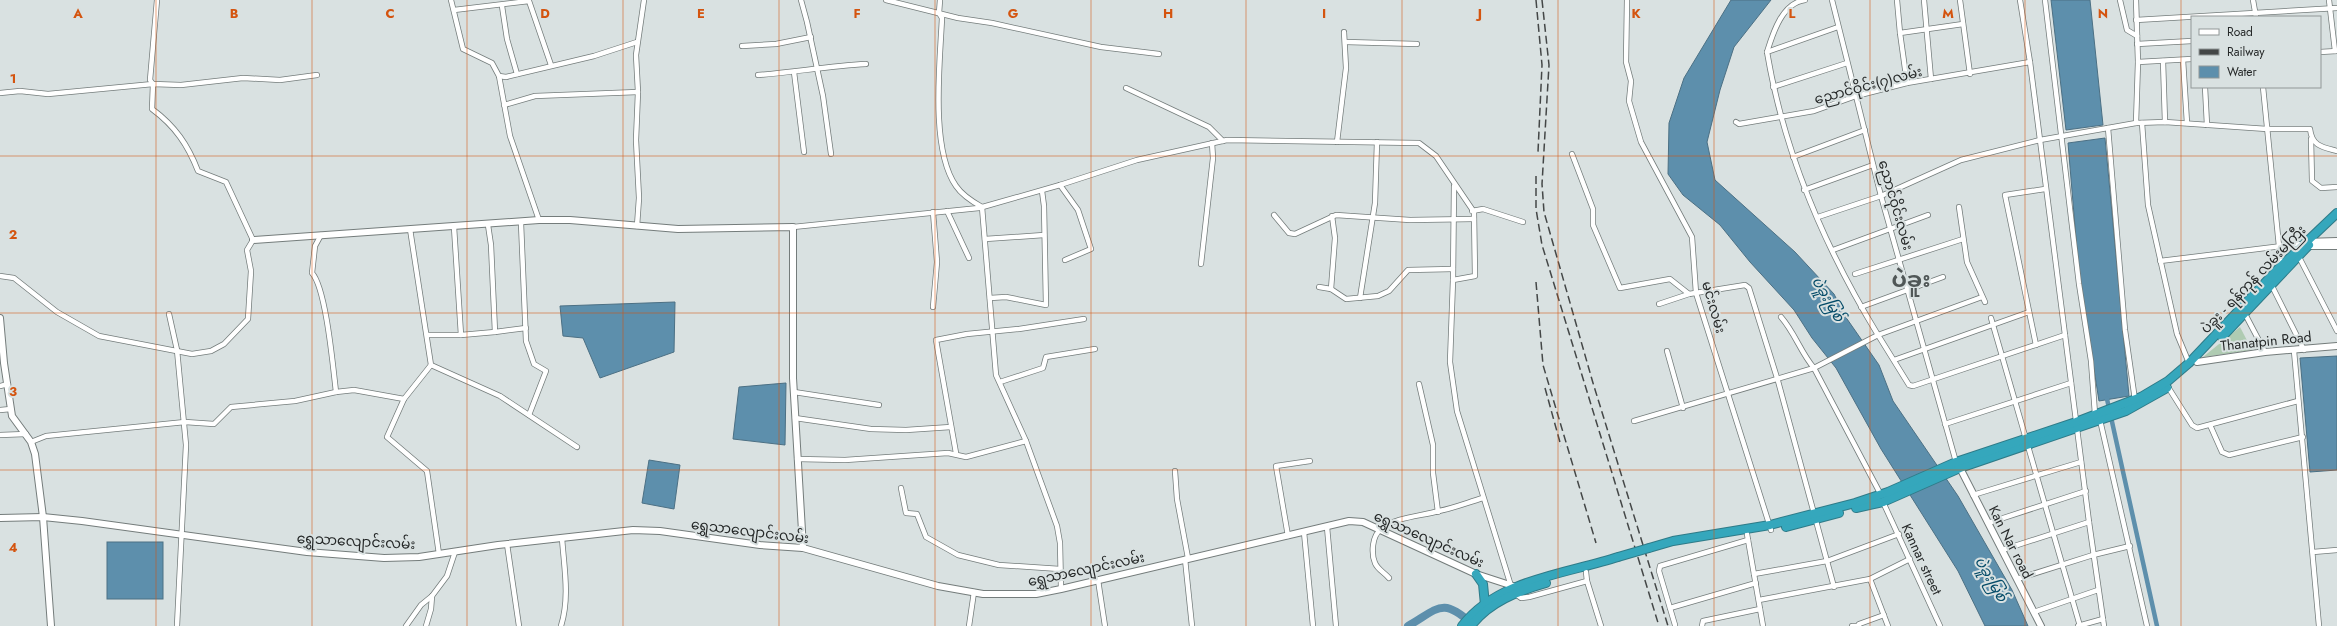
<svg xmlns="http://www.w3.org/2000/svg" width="2337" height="626" font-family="Jost,'Noto Sans Myanmar',sans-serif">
<rect width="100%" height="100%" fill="#d9e1e1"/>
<!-- green -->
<polygon fill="#afcbb2" points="2240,327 2252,350 2203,357"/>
<!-- water -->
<g fill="#5d8fac" stroke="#4c7084">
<polygon points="1731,0 1771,0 1734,47 1720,90 1707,142 1715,180 1795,252 1834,294 1845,316 1879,365 1893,401 1958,496 2012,590 2028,626 1985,626 1958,571 1881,449 1836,368 1812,338 1794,310 1750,262 1720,225 1683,195 1668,174 1669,123 1684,78"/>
<polygon points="2051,0 2090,0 2103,125 2066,130"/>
<polygon points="2105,138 2129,396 2099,401 2079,274 2068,143"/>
<polygon points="675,302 674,352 600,378 583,338 563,336 560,306"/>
<polygon points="2337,356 2337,470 2310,472 2300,358"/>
<polygon points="786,383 785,445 733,439 739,387"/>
<polygon points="649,460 680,465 674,509 642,503"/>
<rect x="107" y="542" width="56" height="57"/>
</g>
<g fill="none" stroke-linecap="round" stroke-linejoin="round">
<!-- canal -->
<polyline stroke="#5d8fac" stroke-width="4.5" points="2107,399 2157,626"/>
<!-- river -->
<path stroke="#5d8fac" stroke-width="8" d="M1408,626C1438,609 1442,596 1472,624"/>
<defs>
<g id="street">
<polyline points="451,0 463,49 492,63 499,76 510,136 539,220"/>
<polyline points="801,0 807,22 823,96 831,154"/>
<polyline points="886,0 958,18 992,23 1101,47 1159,54"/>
<path d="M940,0L939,13L942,18C940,62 930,149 956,186C962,195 973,202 982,207L996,375L1026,441L1057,526L1060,543L1061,589"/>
<polyline points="1627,0 1626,62 1631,81 1629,101 1641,142 1692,237 1696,293 1771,530"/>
<polyline points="1832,0 1881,196 1956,462"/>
<polyline points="1897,0 1900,33"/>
<polyline points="1924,0 1931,79"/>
<polyline points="1960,0 1970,74"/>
<polyline points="2020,0 2030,62 2089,522 2104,626"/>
<polyline points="2045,0 2079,284 2091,361 2095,414"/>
<polyline points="2120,0 2127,30 2137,36"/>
<polyline points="2253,0 2256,17"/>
<polyline points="2329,0 2335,51"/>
<polyline points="502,6 507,39 517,74"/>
<polyline points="454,10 529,1 551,65"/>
<polyline points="2136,20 2337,8"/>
<polyline points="1346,42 1417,44"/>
<polyline points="2137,44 2192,41"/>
<polyline points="742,46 776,44 811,37"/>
<path d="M1767,52C1773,33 1782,3 1805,0"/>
<polyline points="2320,52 2337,51"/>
<polyline points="2183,60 2187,123"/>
<polyline points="2163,61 2165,122"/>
<polyline points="2138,62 2192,59"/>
<polyline points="794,72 804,152"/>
<path d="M758,75C795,72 830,66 866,64"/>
<polyline points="499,76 506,77 594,56 637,42"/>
<polyline points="1907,83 1900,33 1963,24"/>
<polyline points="1773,87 1847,63"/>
<polyline points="2205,87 2207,125"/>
<polyline points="2263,87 2281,266"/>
<polyline points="1126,88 1209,127 1223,141"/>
<polyline points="0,93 20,91 48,94 153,84 181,85 243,78 280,80 317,75"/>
<polyline points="504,105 535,96 638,92"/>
<polyline points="1736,122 1739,124 1814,111 1856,96 1907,83 2030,62"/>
<polyline points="2136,123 2138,62 2136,0"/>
<polyline points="2142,123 2148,205 2177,334 2189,363"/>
<polyline points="2108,128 2125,330 2135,400"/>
<polyline points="2311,139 2312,181 2321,188 2337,187"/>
<polyline points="1337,142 1346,68 1344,32"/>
<polyline points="1572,154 1593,209 1593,225 1620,288 1670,279 1689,294 1745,285 1749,288 1778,381 1834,587"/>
<polyline points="1793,157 1865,130"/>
<polyline points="1060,185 1078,210 1091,249 1065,260"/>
<polyline points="1804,190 1873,165"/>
<polyline points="1959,207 1967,262 1985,302"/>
<polyline points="947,211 969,258"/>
<polyline points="1472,211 1483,209 1523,222"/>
<polyline points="1274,215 1289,233 1295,234 1336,215 1410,220 1474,219"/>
<path d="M1818,217L1881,196L1961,160L2040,140L2136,123L2165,122L2267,129H2310C2312,146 2322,147 2337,151"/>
<polyline points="521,223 526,341 534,364 546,371 529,415"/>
<polyline points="488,225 491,245 495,332 526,328"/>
<polyline points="637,226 639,198 636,140 638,92 636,55 644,0"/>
<polyline points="793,227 979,208 1060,185 1137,160 1227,140 1419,143 1436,156 1474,212 1475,276 1453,280 1450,362 1457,411 1511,586"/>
<polyline points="410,229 431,365 500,396 577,447"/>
<path d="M321,235L315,246L312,273C326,288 333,367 336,392"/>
<polyline points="985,239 1044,235"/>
<polyline points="1833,250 1928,215"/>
<polyline points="2299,257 2337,331"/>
<polyline points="2160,261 2299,244"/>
<polyline points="1201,264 1213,158 1212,143"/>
<polyline points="1855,274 1963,239"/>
<path d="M0,276L14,278L57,312L99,336L192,354L211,351L224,344L248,319L251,271L247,250L253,240L226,182L198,171C188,145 175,126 152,109L153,84L150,80L157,0"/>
<polyline points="1453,280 1454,186"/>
<polyline points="2272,286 2304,350"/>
<polyline points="1319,287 1331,289 1346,299 1378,296 1389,291 1408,270 1453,269"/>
<polyline points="1331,289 1335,238 1332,216"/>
<polyline points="1982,297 1878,335 1909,385 1913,386 1922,383 2065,335"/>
<polyline points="990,298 1006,297 1046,305 1044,206 1042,191"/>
<polyline points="1360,298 1375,203 1377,142"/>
<polyline points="1659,304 1689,294"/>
<polyline points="933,307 937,262 933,212"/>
<polyline points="1861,307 1943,277"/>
<polyline points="2244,312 2265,352"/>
<polyline points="169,314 177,350 186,445 177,626"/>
<path d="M1781,317C1795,333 1801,353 1814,368L1878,335C1825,248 1784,153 1767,52L1838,27"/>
<polyline points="1991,318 2080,626"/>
<polyline points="427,335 461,335 454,227"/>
<polyline points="461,335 495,332"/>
<polyline points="2036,345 2005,195 2045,189"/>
<polyline points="1667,351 1683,408"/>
<polyline points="2294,351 2319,626"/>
<polyline points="1894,360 2029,312"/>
<polyline points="431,365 404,399 387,437 427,471 439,554"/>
<polyline points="1000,382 1043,368 1046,357 1095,349"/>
<polyline points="1419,384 1433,445 1433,473 1438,512"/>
<polyline points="0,386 8,384"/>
<polyline points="2168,387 2192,425 2197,428 2298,401"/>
<polyline points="794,392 879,405"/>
<polyline points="0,410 11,409"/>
<polyline points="795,418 871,429 906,430 951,427"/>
<polyline points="2100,420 2147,626"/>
<polyline points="1634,421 1814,368 1881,495"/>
<polyline points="1945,424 2071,383"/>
<polyline points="2210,425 2222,452 2229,455 2303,437"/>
<polyline points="0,435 26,434"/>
<polyline points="31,442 46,436 185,422 214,424 231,407 295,401 336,392 354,390 404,399"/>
<polyline points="956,453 936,340 967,334 1019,329 1084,319"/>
<polyline points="797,459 845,460 948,453 966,457 1026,441"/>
<polyline points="1175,471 1177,499 1188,558"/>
<polyline points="901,488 906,513 917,514 926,537 958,555 999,565 1060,569"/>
<polyline points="1973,495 2081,462"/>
<polyline points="1883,502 1940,626"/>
<polyline points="1988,523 2086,491"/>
<polyline points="1327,527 1336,626"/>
<polyline points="1304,532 1313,626"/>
<polyline points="1747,534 1763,626"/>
<polyline points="1288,536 1276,466 1310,461"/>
<polyline points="507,544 519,626"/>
<polyline points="2002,550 2089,522"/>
<polyline points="2313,552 2337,550"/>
<polyline points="1185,559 1192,626"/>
<polyline points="1586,572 1587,581 1601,626"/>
<polyline points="1754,574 1827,561 1899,534"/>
<path d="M1389,578C1384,572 1378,570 1375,563C1371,553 1372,536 1381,529C1395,517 1422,516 1439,511C1454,508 1469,502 1483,498"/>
<polyline points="1870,579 1888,626"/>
<polyline points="2017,579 2093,555 2130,546"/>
<polyline points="1098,580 1105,626"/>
<polyline points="1514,593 1521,598 1529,597 1587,581"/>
<polyline points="1759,600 1870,579 1910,559"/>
<polyline points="1670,608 1756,583"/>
<polyline points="2034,612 2098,590"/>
<polyline points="1859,624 1884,615"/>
<polyline points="1675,625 1659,571 1660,566 1748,540"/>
<polyline points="406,626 421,605 432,596 447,576 455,552"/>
<polyline points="426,626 431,609 432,596"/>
<path d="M561,626C570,597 564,567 562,538"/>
<polyline points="969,626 974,592"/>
<polyline points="1702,626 1703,621 1760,609"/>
<polyline points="1852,626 1859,626"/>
<polyline points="2078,626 2103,619"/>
</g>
<g id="secondary">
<polyline points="253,240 539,220 570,220 678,229 793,227 793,378 803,548"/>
<polyline points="2305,242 2337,241"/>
<polyline points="2304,246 2337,246"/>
<polyline points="0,318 4,363 12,416 31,442 35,454 43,517 51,626"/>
<polyline points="2197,362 2265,352 2337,346"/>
<polyline points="1960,468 2041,626"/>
<polyline points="0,518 43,517 82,521 307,552 384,558 419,557 498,545 633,530 660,531 760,545 803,548 938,586 983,594 1036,594 1061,589 1349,521 1363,522 1476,574 1516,587"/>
</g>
<g id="highway">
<polyline points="2222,337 2309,245"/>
<polyline points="1856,508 1883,502 1960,468 2126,411 2167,388"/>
<polyline points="1786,527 1839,513"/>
<polyline points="1649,548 1673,541 1770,525 1855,503 1888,492 1956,462 2076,422 2141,397 2168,381 2189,363 2278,269 2337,213"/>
<polyline points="1476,574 1483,584 1485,605"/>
<path d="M1462,626C1498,579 1566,574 1618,557"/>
<path d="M1471,626C1489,602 1518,591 1546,583"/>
</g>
</defs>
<!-- street casing -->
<use href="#street" stroke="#747c7b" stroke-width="6"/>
<!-- secondary casing -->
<use href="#secondary" stroke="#747c7b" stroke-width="8"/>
<!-- highway casing -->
<use href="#highway" stroke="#2f7b88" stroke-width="10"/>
<!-- street -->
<use href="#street" stroke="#fff" stroke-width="4.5"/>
<!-- secondary -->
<use href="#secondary" stroke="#fff" stroke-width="6"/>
<!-- highway -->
<use href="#highway" stroke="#35a7bc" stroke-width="8"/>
<!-- rail -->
<g stroke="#444747" stroke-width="1.5" stroke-dasharray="8 4" stroke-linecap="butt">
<polyline points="1536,0 1542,65 1538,152"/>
<polyline points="1542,0 1549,65 1542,184 1544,212 1593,383 1668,626"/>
<polyline points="1536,176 1536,209 1542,245 1659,626"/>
<polyline points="1536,282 1543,365 1596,543"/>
<polyline points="1545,388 1561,446"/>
</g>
<defs>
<polyline id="highway-bridge" points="1618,557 1649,548"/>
</defs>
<!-- highway-bridge casing -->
<use href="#highway-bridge" stroke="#2f7b88" stroke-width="10" stroke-linecap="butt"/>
<!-- highway-bridge -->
<use href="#highway-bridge" stroke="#35a7bc" stroke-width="8"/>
</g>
<!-- grid -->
<path fill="none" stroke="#d4540f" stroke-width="1" stroke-opacity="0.55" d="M156,0V626M312,0V626M467,0V626M623,0V626M779,0V626M935,0V626M1091,0V626M1246,0V626M1402,0V626M1558,0V626M1714,0V626M1870,0V626M2025,0V626M2181,0V626M0,156H2337M0,313H2337M0,470H2337"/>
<g text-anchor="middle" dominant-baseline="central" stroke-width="4" stroke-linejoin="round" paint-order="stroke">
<!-- street labels -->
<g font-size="14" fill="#252828" stroke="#d9e1e1">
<text transform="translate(1868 85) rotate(-15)">ညောင်ဝိုင်း(၇)လမ်း</text>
<text transform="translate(1896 205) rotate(74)">ညောင်ဝိုင်းလမ်း</text>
<text transform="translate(2253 279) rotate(-46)">ပဲခူး - ရန်ကုန် လမ်းမကြီး</text>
<text transform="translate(1714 307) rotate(74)">မင်းလမ်း</text>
<text transform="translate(2266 341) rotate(-6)">Thanatpin Road</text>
<text transform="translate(750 531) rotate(7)">ရွှေသာလျောင်းလမ်း</text>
<text transform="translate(1429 539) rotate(24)">ရွှေသာလျောင်းလမ်း</text>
<text transform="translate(356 541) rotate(3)">ရွှေသာလျောင်းလမ်း</text>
<text transform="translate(2011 542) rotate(63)">Kan Nar road</text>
<text transform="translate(1922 559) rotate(65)">Kannar street</text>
<text transform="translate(1086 569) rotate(-12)">ရွှေသာလျောင်းလမ်း</text>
</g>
<!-- water labels -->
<g font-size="15" font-style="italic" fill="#044b68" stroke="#d9e1e1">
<text transform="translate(1828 299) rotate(60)">ပဲခူးမြစ်</text>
<text transform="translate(1991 579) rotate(60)">ပဲခူးမြစ်</text>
</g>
<!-- town labels -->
<g font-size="22" font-weight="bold" fill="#505757" stroke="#d9e1e1">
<text x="1911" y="279">ပဲခူး</text>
</g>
</g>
<g font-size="13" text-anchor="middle" font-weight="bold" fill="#d4540f" stroke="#d9e1e1" stroke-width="4" stroke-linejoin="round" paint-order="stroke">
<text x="78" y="18">A</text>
<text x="234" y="18">B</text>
<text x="390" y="18">C</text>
<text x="545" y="18">D</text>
<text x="701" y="18">E</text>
<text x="857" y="18">F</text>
<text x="1013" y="18">G</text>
<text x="1168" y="18">H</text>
<text x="1324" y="18">I</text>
<text x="1480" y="18">J</text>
<text x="1636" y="18">K</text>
<text x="1792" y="18">L</text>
<text x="1948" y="18">M</text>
<text x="2103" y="18">N</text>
<text x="13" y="83">1</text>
<text x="13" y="239">2</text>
<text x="13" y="396">3</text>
<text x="13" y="552">4</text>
</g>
<!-- legend -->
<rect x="2191" y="16" width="130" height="72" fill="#d9e1e1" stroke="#919797"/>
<rect x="2199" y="29" width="20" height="6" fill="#ffffff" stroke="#919797"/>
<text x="2227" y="36" font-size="12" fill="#252828">Road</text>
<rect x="2199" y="49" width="20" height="6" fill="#444747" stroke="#919797"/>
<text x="2227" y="56" font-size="12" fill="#252828">Railway</text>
<rect x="2199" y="66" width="20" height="12" fill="#5d8fac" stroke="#919797"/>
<text x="2227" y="76" font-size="12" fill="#252828">Water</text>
</svg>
